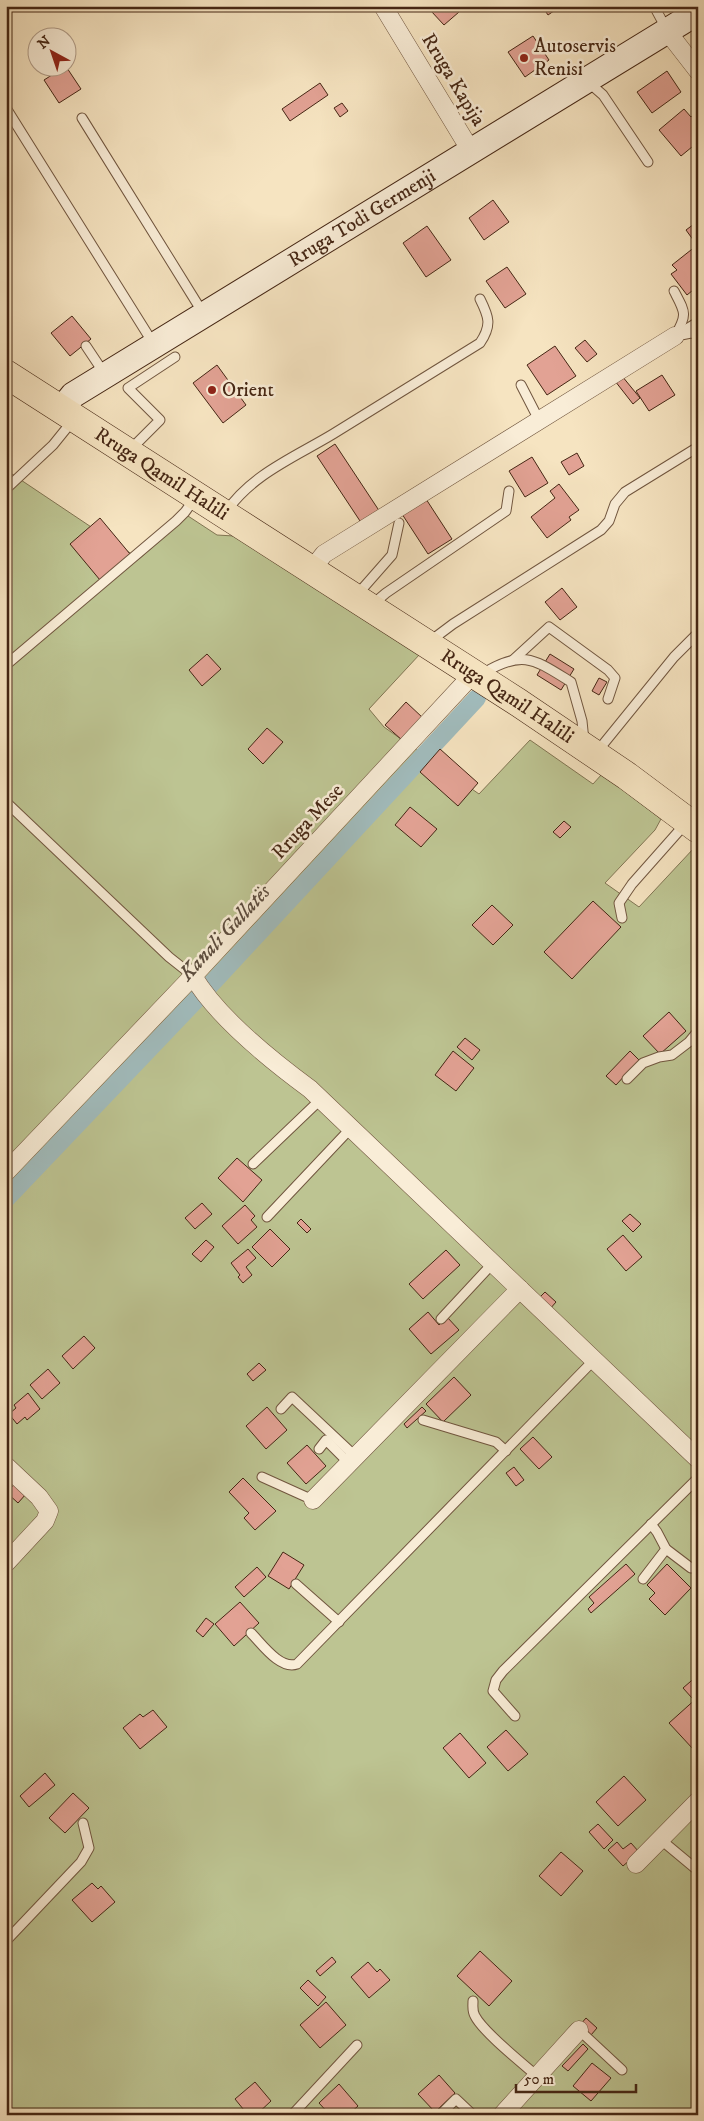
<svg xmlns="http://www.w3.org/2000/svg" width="704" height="2121" font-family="'IM FELL DW Pica',serif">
<rect width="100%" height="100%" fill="#f6e4c1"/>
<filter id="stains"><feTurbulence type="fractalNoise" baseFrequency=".004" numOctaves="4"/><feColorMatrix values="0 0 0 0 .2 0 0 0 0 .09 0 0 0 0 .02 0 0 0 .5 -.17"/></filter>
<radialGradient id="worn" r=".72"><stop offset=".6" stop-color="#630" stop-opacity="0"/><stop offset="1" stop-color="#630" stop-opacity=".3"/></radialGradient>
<!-- green -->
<polygon fill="#bdc492" stroke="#817553" points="6,470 139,559 188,516 217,535 234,536 420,654 369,709 384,727 479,794 530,740 593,784 602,774 661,819 655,830 605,883 639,907 694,848 698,850 698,2115 6,2115"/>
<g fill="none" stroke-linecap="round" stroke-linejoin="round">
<!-- canal -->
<polyline stroke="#a1bcbd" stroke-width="18" points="6,1199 215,980 477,698"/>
</g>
<!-- building -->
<g fill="#e2a294" stroke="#452614">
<polygon points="436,6 453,6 459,12 444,25 431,11"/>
<polygon points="542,6 561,6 548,15"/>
<polygon points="533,36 549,60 525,77 508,52"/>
<polygon points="63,68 67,68 81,89 59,103 44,80"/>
<polygon points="667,71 681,92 652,113 637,92"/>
<polygon points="320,83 328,95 290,121 282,109"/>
<polygon points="342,103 348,111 340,117 334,108"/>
<polygon points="684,109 691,117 695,113 698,116 698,142 681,156 659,130"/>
<polygon points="493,200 509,222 484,240 469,218"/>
<polygon points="698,221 698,238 694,241 686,230"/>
<polygon points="427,226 451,260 426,277 403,243"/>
<polygon points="696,246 698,286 687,295 671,274 677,270 672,265"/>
<polygon points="507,267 526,294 505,308 486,281"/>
<polygon points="72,316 91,339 70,356 51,333"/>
<polygon points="585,340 597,354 587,362 575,348"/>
<polygon points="555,346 576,376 547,395 527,365"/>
<polygon points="217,365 246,405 223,423 193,383"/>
<polygon points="662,375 675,395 649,411 636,391"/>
<polygon points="622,376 640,398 633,404 615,381"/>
<polygon points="335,444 380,512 362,524 317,456"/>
<polygon points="577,453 584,466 569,475 561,462"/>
<polygon points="532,457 548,483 525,497 509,471"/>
<polygon points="559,484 579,510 569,517 571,520 547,538 531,517 555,498 550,491"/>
<polygon points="426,499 452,539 428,554 402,514"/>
<polygon points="100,518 130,554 100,580 70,544"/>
<polygon points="562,588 577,607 560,620 545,602"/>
<polygon points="207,654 221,669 202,686 189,670"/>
<polygon points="550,654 574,669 561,690 537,675"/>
<polygon points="599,678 607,682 599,695 592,691"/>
<polygon points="406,702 423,718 402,740 385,725"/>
<polygon points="267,728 283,742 263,764 248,749"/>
<polygon points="440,749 478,783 458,806 420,772"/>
<polygon points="410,807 437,829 421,847 395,825"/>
<polygon points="564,821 571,827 560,838 553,832"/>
<polygon points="593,901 621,927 572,979 544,952"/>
<polygon points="492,905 513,925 493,945 472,925"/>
<polygon points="669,1012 686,1031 660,1054 643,1036"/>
<polygon points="465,1038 480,1050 472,1060 457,1047"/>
<polygon points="453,1051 474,1068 456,1091 435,1075"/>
<polygon points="630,1051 639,1060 616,1085 606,1076"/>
<polygon points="237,1158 262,1180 243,1202 218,1178"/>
<polygon points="202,1203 212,1214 195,1229 185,1218"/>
<polygon points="245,1205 255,1216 251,1220 257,1227 238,1244 222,1226"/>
<polygon points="630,1214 641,1224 633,1232 622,1221"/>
<polygon points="301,1219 311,1229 307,1233 297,1223"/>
<polygon points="270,1229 290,1249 272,1267 252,1247"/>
<polygon points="623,1235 642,1257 626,1271 607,1249"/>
<polygon points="206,1240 214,1247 201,1262 192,1254"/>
<polygon points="248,1249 256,1258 246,1267 252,1275 243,1283 238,1277 240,1275 231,1263"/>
<polygon points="446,1250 460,1265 423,1299 409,1284"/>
<polygon points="545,1292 556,1302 549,1310 538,1299"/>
<polygon points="428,1312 439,1325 447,1317 459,1330 431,1354 409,1329"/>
<polygon points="84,1336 95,1348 73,1369 62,1356"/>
<polygon points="259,1363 266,1370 253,1381 247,1374"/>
<polygon points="48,1369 60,1383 42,1399 30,1385"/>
<polygon points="454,1377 471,1395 443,1422 426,1404"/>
<polygon points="28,1393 40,1409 27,1420 25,1417 17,1424 9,1414 16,1408 14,1405"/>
<polygon points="267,1407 287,1430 266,1449 246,1426"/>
<polygon points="422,1407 426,1411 407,1428 404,1424"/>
<polygon points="533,1437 552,1457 539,1469 520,1449"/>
<polygon points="307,1445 326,1466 306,1484 287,1463"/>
<polygon points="514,1467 524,1480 516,1486 506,1473"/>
<polygon points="243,1478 276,1511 255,1530 244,1518 249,1513 229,1492"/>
<polygon points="15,1484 26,1494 18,1503 6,1492"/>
<polygon points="283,1552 304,1565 289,1589 268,1576"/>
<polygon points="626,1564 635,1574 591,1613 588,1609 594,1603 589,1597"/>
<polygon points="667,1564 691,1588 665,1615 649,1599 655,1593 647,1585"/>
<polygon points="257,1567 266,1577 244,1597 235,1587"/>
<polygon points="240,1602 259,1623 234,1646 215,1624"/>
<polygon points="206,1618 214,1624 203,1637 196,1631"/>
<polygon points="698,1675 698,1693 692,1698 683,1688"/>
<polygon points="698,1697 698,1744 693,1749 669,1723"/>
<polygon points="153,1710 167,1727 140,1749 123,1728 140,1714 143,1717"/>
<polygon points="506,1730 528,1754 508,1771 487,1747"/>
<polygon points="460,1733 486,1763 469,1778 443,1748"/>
<polygon points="45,1773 55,1785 29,1807 20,1796"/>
<polygon points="624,1776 646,1800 618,1826 596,1802"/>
<polygon points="73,1793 89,1808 65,1833 49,1818"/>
<polygon points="598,1824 613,1840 604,1849 589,1832"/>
<polygon points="617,1842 623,1849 631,1843 639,1852 623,1866 608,1850"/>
<polygon points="561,1852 583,1871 561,1896 539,1876"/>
<polygon points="92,1883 98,1889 101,1886 115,1902 92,1922 72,1900"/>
<polygon points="480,1951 512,1981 489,2006 457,1976"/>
<polygon points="332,1957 336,1962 320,1976 316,1971"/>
<polygon points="368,1962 377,1972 380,1969 390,1980 369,1998 351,1977"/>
<polygon points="308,1980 326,1997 318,2006 300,1988"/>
<polygon points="326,2002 346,2025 320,2048 300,2025"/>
<polygon points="586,2018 597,2028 591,2035 580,2025"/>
<polygon points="583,2044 588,2049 568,2071 562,2066"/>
<polygon points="592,2063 611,2078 591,2101 573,2086"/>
<polygon points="439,2075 455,2093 435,2112 418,2094"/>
<polygon points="255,2082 271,2101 256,2115 248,2115 235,2099"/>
<polygon points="339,2084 358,2106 348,2115 330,2115 319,2103"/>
</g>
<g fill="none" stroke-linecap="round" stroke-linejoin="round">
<defs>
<g id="lane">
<polyline points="654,6 667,30"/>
<polyline points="587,81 603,95 648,162"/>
<polyline points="6,108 153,343"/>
<polyline points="82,118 203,313"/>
<path d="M674,291C685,312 688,314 675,336"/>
<polyline points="677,335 698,322"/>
<polyline points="681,335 691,333 698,335"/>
<polyline points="86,346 104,373"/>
<polyline points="521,385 539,420"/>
<polyline points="131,449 160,420 128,388 175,357"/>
<polyline points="6,489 53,445 74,419"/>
<path d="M226,512C252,474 295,457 333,434C382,404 431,373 480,343C492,325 489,317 480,299"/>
<polyline points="356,596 392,555 399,523"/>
<polyline points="373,604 386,593 506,511 509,491"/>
<polyline points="429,642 453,624 601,530 609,521 615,504 625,492 698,447"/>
<polyline points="513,660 549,627 608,670 615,678 608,699"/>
<polyline points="6,665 176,521 185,512 195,498"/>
<path d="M482,674C523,649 534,659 571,682L582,721L584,741"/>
<polyline points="596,753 674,657 698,633"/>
<polyline points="6,802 169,957 193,976"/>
<polyline points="622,918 619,903 632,884 686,823"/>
<polyline points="627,1079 643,1063 659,1057 672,1055 689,1042 698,1031"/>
<polyline points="253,1164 321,1099"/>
<polyline points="267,1217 351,1128"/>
<polyline points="441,1319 493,1263"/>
<polyline points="281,1409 292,1397 356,1457"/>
<polyline points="423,1420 496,1442 506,1451"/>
<polyline points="319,1449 326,1440 349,1463"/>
<polyline points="262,1477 313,1500"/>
<polyline points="651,1524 657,1532 666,1549 691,1568"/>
<polyline points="643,1579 666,1549"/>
<polyline points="296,1584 339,1622"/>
<path d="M251,1633C262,1644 280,1670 297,1664L594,1360"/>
<polyline points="515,1716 493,1691 496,1680 503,1671 698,1478"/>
<polyline points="660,1839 696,1869"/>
<polyline points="6,1941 81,1862 89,1848 83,1823"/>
<path d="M473,2001C473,2007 472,2011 475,2016C483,2032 522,2063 537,2076"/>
<polyline points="579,2030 622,2070"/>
<polyline points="443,2112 456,2099 473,2115"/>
<polyline points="292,2115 357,2045"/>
</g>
<g id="street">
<polyline points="383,6 471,151"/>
<polyline points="667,31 698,71"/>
<polyline points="312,569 324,554 675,336"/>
<path d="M193,976C217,1017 272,1061 310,1089L698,1459"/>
<polyline points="6,1172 193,976 474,673"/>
<polyline points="6,1466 39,1497 49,1511 45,1521 6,1563"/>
<polyline points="313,1500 520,1289"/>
<polyline points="636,1864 698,1801"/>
<polyline points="502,2115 579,2030"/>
</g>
<g id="secondary">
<path id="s1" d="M61,410L73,395L698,12"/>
</g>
<g id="primary">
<path id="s2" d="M6,374L519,703L627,776L698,829"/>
</g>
</defs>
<!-- lane casing -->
<use href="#lane" stroke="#71563f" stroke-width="11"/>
<!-- street casing -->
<use href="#street" stroke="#71563f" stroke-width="19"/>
<!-- secondary casing -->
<use href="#secondary" stroke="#452614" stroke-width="27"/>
<!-- primary casing -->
<use href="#primary" stroke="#452614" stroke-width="29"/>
<!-- lane -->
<use href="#lane" stroke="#f9edd7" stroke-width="9"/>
<!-- street -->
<use href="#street" stroke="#f9edd7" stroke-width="18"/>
<!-- secondary -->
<use href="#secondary" stroke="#f9edd7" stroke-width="25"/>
<!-- primary -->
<use href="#primary" stroke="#f6e4c1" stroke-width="28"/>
</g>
<!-- markers -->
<g fill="#8f2418" stroke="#f9edd7" stroke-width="2">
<circle cx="524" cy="58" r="5"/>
<circle cx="212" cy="390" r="5"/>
</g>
<g text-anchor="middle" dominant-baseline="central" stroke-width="5" stroke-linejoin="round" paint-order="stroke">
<!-- poi labels -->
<g font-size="20" fill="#452614" stroke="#f9edd7" text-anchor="start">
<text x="534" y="46">Autoservis<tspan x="534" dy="23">Renisi</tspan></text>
<text x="222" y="390">Orient</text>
</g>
<!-- street labels -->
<g font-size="20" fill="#452614" stroke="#f9edd7">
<text transform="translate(453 80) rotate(59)">Rruga Kapija</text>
<text stroke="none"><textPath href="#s1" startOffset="358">Rruga Todi Germenji</textPath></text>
<text stroke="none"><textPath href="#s2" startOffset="185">Rruga Qamil Halili</textPath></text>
<text stroke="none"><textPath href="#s2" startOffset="596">Rruga Qamil Halili</textPath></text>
<text transform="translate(308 822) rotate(-47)">Rruga Mese</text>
</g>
<!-- water labels -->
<g font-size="21" font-style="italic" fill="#5c4c3e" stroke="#f9edd7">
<text transform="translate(225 933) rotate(-47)">Kanali Gallatës</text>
</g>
</g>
<!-- margin -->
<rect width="704" height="2121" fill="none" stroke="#f6e4c1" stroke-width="25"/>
<rect x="8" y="8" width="689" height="2106" fill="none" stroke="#452614" stroke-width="2.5"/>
<rect x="12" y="12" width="679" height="2096" fill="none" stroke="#452614"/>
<!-- north arrow -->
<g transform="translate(52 52) rotate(320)"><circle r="24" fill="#f9edd7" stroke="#b19d89"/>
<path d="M0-4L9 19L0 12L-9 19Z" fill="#8f2418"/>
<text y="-8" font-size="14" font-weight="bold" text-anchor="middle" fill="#452614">N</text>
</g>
<!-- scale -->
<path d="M516 2084v8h120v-8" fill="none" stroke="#452614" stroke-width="2.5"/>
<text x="524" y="2084" font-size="15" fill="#452614" stroke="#f9edd7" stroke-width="4" paint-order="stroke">50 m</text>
<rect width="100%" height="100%" filter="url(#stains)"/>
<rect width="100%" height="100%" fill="url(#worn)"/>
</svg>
